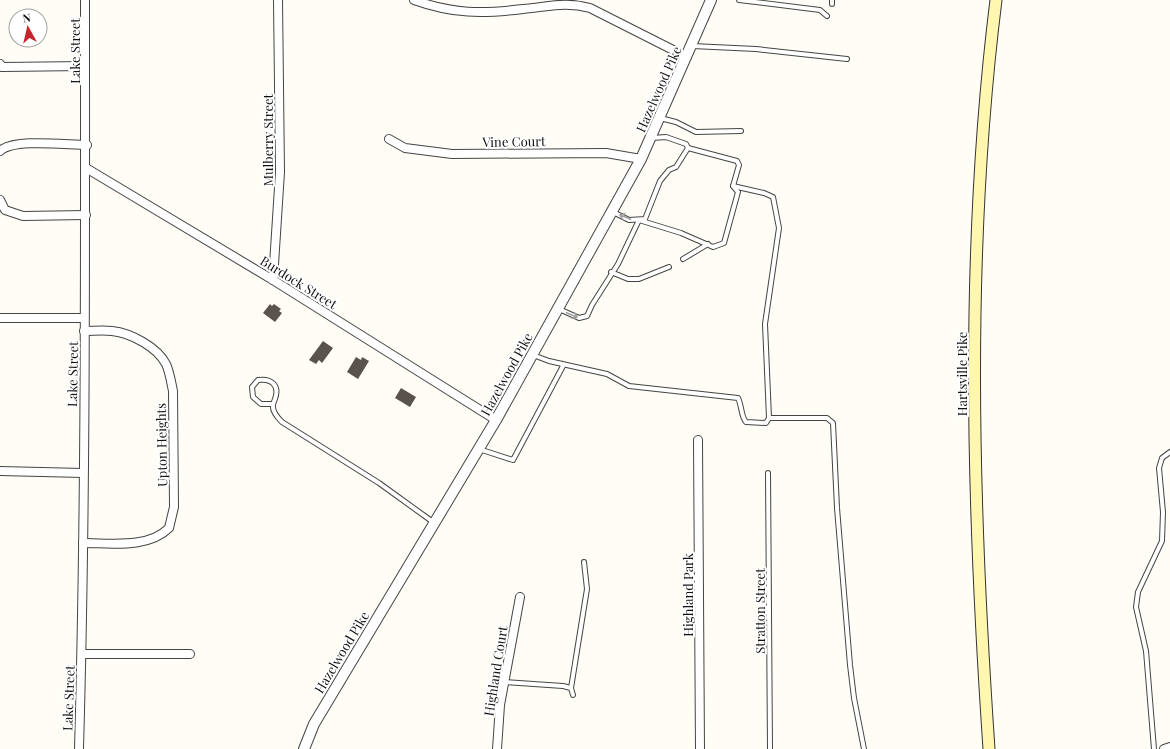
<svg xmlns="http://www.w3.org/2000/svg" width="1170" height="749" font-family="'Playfair Display',serif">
<rect width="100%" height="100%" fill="#fffdf5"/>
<!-- building -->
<g fill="#5a524d">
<polygon points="270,304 272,306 274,304 281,309 279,311 282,313 275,322 263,313"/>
<polygon points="323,341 333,348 322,363 319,360 316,364 309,360"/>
<polygon points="356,357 361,360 362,357 369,361 358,379 347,372"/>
<polygon points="401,388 416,397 410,407 395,398"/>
</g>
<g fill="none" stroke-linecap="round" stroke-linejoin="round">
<defs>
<g id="service">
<polyline points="739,0 820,10 827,16"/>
<polyline points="832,4 832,0"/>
<polyline points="692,46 756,49 847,59"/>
<polyline points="660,118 676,122 696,132 741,131"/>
<polyline points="613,212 629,220 645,219 660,181 669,170 676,167 688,148 686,144 666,137 652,138"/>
<polyline points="639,220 681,233 713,247 724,243 738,192 733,186 739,165 737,161 688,148"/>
<polyline points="683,259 708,244"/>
<polyline points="611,272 628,279 639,279 669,267"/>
<polyline points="559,309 579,318 587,316 592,305 618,264 639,220"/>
<path d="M533,355L549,361L607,374L629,386L738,398C742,406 741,417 746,422L766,423L769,418L765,324L779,228L773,197L764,193L733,186"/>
<path d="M273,404H261L253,397L252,387L258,380C271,378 280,385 275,399C275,399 273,404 273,405C272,411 278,418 282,422L379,483L433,522"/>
<polyline points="769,418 827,418 833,423 837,508 850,665 854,698 864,749"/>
<polyline points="479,449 513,460 563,366 562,364"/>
<polyline points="768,473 770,749"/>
<polyline points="504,682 563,686 571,688 573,695"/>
<polyline points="571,688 587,589 584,562"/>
<polyline points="1154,749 1146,651 1136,607 1138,592 1162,541 1163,512 1159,468 1162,458 1170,452"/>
</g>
<g id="minor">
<path d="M414,0C453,14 482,14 523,9C548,7 565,1 590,8L687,57"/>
<polyline points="0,64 2,67 85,66"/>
<polyline points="389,139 405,148 452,154 606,153 641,159"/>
<path d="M0,151C14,138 66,145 87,145"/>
<polyline points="86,168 273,280 496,420"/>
<polyline points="0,200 5,210 23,216 86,215"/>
<polyline points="273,280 280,172 278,0"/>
<polyline points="0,318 84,318"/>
<polyline points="698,440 700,749"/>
<polyline points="0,471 83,473"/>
<path d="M83,543C110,543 148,549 169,528L174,507L173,391C171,382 170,373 166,364C157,347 131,333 112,331C103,330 93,331 84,331"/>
<polyline points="82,654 190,654"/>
<path d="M79,749C86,499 85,250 85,0"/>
<polyline points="497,749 500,705 520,597"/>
<polyline points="1164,749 1170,747"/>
</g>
<polyline id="tertiary" points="304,749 314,724 496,420 641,159 711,0"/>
<path id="secondary" d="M989,749C972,500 965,248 996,0"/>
</defs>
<!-- service casing -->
<use href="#service" stroke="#444" stroke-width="6"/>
<!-- minor casing -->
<use href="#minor" stroke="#444" stroke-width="10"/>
<!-- tertiary casing -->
<use href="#tertiary" stroke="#444" stroke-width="12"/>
<!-- secondary casing -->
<use href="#secondary" stroke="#333" stroke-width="13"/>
<!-- service -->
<use href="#service" stroke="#fff" stroke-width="4"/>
<!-- minor -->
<use href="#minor" stroke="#fff" stroke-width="8"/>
<!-- tertiary -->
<use href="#tertiary" stroke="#fff" stroke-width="10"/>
<!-- secondary -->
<use href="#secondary" stroke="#fff6b0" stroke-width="11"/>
</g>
<!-- one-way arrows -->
<defs><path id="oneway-shaft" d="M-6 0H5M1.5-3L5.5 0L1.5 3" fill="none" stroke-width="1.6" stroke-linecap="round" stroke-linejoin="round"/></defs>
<g stroke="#a0a0a0">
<use href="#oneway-shaft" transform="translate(625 217) rotate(-157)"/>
<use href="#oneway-shaft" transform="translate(572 315) rotate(23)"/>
</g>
<g text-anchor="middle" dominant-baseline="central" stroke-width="4" stroke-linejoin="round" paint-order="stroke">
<!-- street labels -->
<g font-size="13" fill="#111" stroke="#fff">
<text transform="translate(74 51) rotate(-90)">Lake Street</text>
<text transform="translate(658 89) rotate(-66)">Hazelwood Pike</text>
<text transform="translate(267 140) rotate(-90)">Mulberry Street</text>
<text transform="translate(514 141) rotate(-1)">Vine Court</text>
<text transform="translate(299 282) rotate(32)">Burdock Street</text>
<text transform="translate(72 374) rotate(-89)">Lake Street</text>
<text transform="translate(506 374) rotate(-61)">Hazelwood Pike</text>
<text transform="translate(961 374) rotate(-90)">Hartsville Pike</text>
<text transform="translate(161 445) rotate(-91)">Upton Heights</text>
<text transform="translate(687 595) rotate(-90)">Highland Park</text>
<text transform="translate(759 611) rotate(-90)">Stratton Street</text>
<text transform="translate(341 652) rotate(-59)">Hazelwood Pike</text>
<text transform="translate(495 671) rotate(-81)">Highland Court</text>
<text transform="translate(68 698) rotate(-88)">Lake Street</text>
</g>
</g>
<!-- north arrow -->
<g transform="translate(28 28) rotate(352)"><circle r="19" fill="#ffffff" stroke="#a0a0a0"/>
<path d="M0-3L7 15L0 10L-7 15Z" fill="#c4262e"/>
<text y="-6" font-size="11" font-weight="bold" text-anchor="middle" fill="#111111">N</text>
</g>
</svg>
